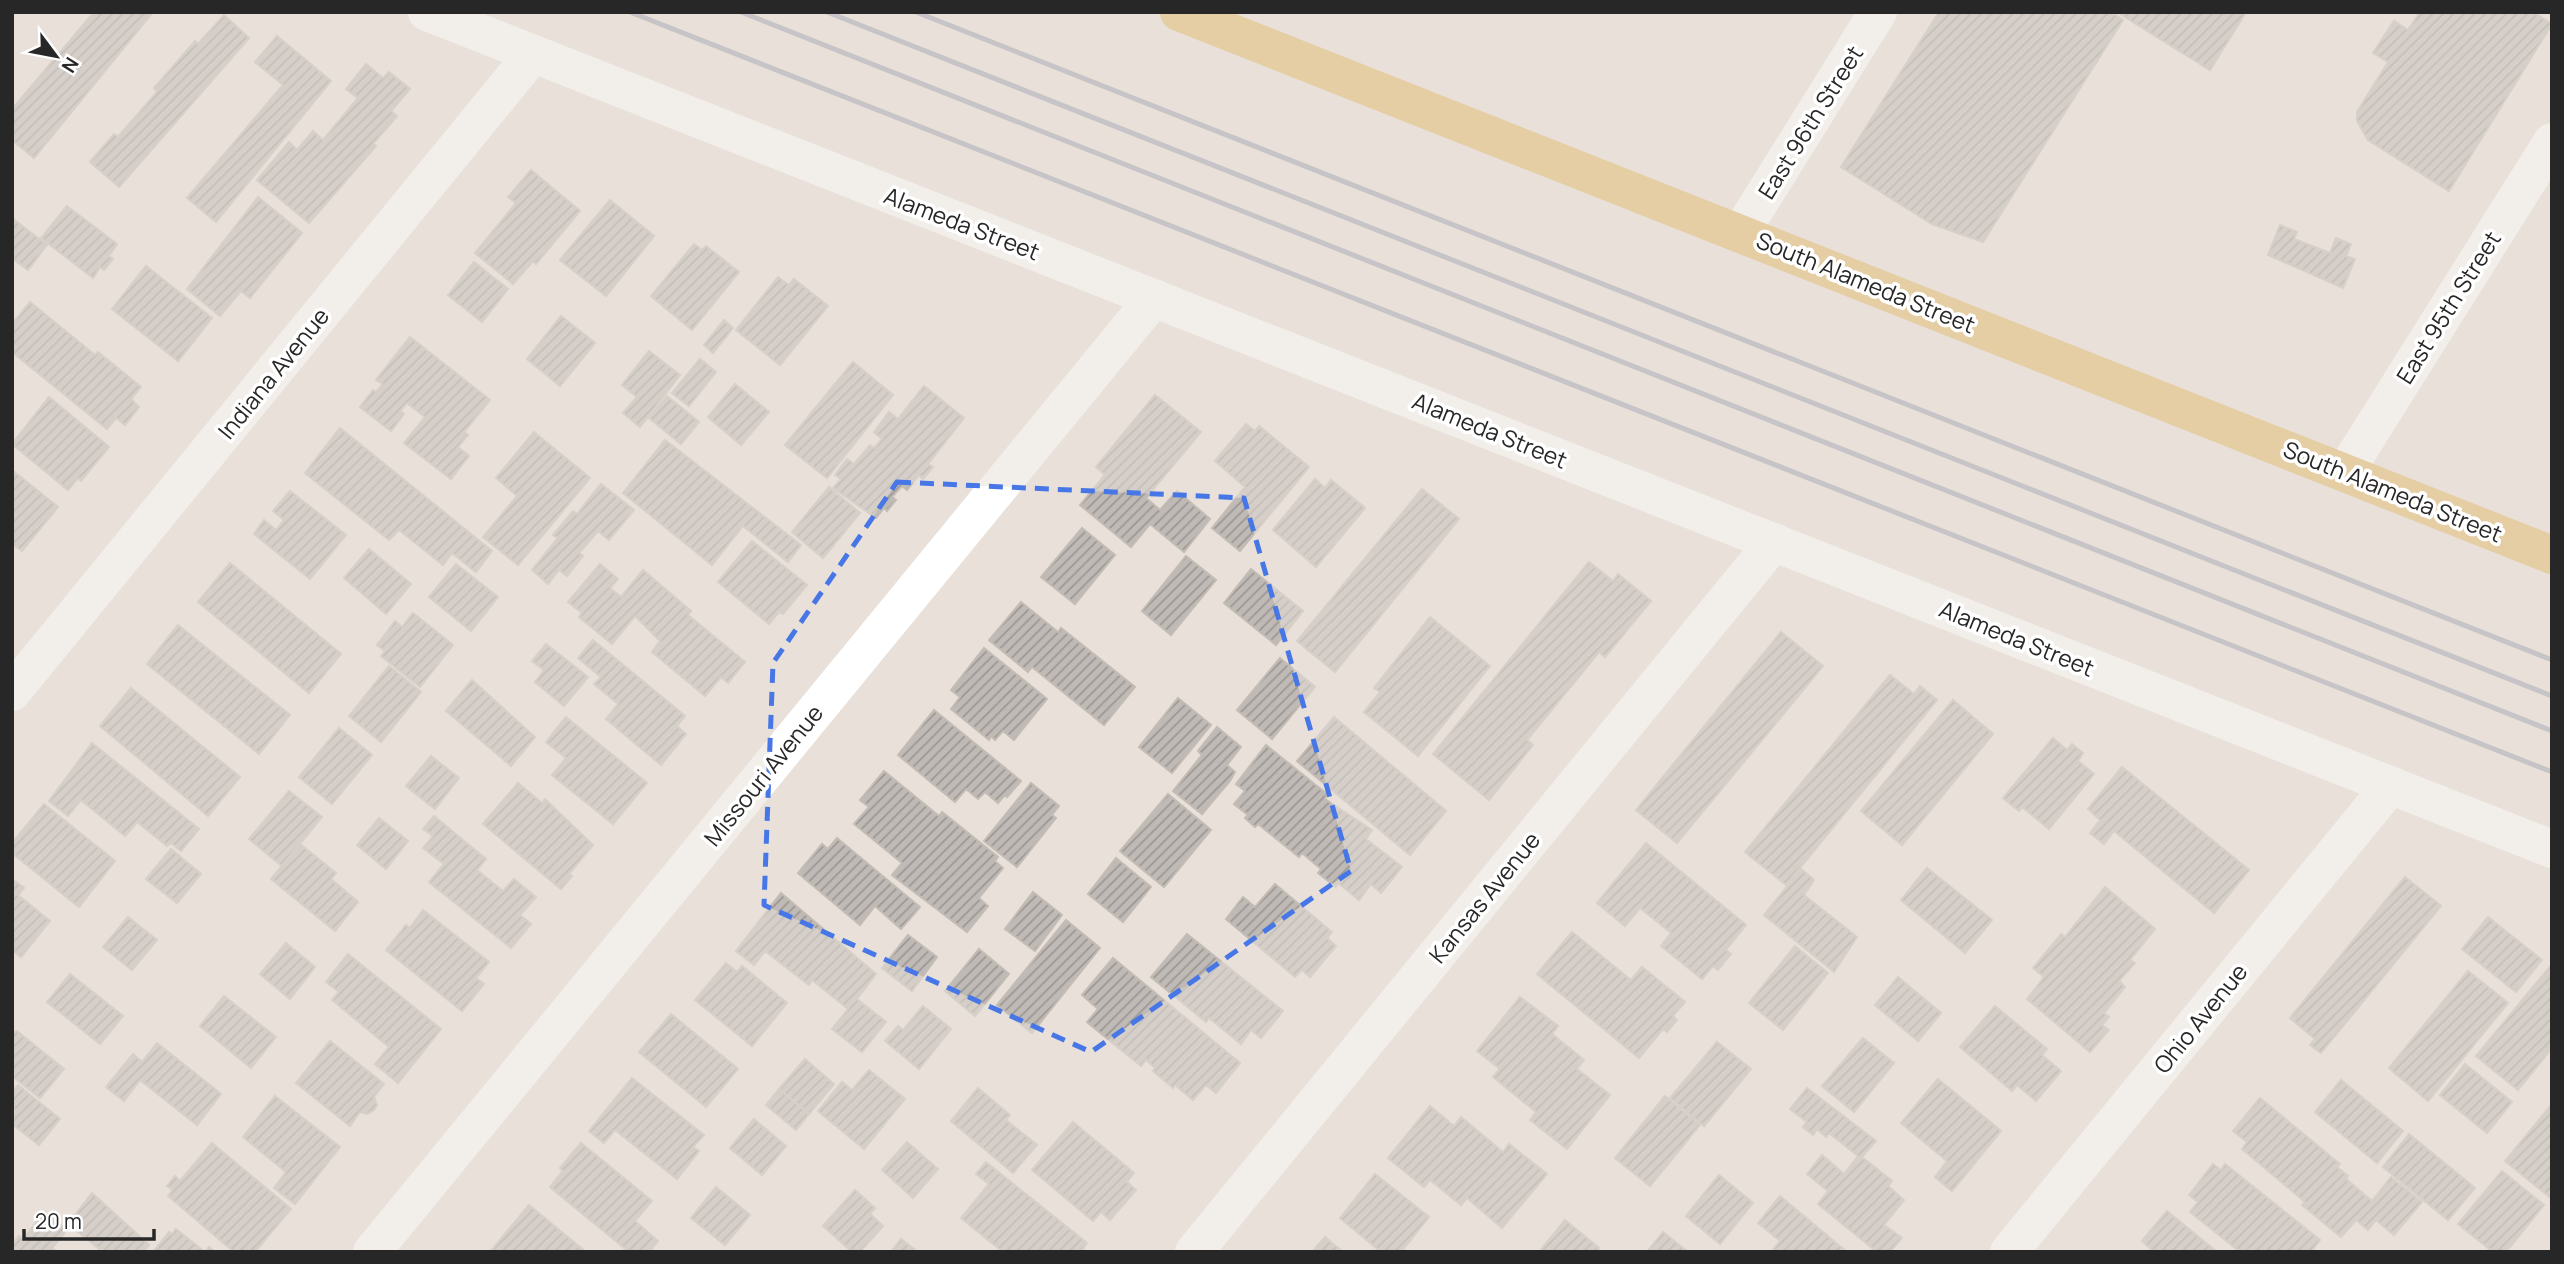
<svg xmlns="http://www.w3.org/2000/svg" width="2564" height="1264" font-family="Manrope,sans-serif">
<defs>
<pattern id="building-hatch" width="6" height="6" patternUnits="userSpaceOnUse" patternTransform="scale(1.75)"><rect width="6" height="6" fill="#c0bab6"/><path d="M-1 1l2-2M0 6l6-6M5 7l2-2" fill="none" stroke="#9c9794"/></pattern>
</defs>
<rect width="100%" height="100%" fill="#e8e0d9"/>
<!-- building -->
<g fill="url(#building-hatch)" stroke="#c3bcb4" stroke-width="2">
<polygon points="94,12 153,12 34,158 12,140 12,109"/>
<polygon points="1939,12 2111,12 2123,20 1983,242 1932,224 1841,167"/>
<polygon points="2117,12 2246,12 2210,70"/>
<polygon points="2420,12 2533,12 2552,24 2449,191 2368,140 2357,121 2357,112 2388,62 2373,53 2394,21 2408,30"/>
<polygon points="224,15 249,38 119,187 90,162 114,134 118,137 157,92 154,88 195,41 198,44"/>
<polygon points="277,36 331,81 216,222 187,198 283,85 255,62"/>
<polygon points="366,64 383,78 389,72 410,89 391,111 397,116 373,144 376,146 309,223 257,180 289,142 297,150 313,131 323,140 358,98 346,89"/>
<polygon points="531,170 580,211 536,264 533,261 513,284 475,253 516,203 508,197"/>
<polygon points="258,197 302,233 250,298 241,291 220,316 187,289"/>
<polygon points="610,200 654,236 606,296 560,260"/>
<polygon points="67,206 117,244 109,256 113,259 104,270 100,267 93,278 41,238"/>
<polygon points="12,218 47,245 28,270 12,258"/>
<polygon points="2280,225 2297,232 2294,239 2330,253 2336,238 2351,244 2346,256 2355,259 2343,288 2268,255"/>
<polygon points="694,244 702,250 706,246 739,272 692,330 651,296"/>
<polygon points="474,262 508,289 482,322 448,295"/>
<polygon points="146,266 212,318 178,361 112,309"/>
<polygon points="778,277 789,285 794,279 828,306 780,365 736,330"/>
<polygon points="30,302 95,355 98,352 141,387 131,399 139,407 125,425 116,418 107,429 12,352 12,324"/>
<polygon points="561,316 595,343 560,386 527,359"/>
<polygon points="724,320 733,328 713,353 704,345"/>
<polygon points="410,337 490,400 464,432 468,435 458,447 469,456 451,479 404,443 425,417 407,403 400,411 404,414 391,431 360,407 373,390 376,392 383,384 376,380"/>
<polygon points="649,351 680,375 640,427 623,413 637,397 622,385"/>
<polygon points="700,359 716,372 689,406 672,393"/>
<polygon points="853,362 893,395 827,478 785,445"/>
<polygon points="735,384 769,412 741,445 708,417"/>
<polygon points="924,386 964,418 928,464 933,467 923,479 919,475 907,490 902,486 892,497 896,500 887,511 884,508 876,518 833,488 841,479 835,475 847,459 854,464 870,445 874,448 882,439 874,432 889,412 898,419"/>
<polygon points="1155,395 1201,432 1146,498 1160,510 1177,491 1210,519 1184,552 1150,524 1131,547 1080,505 1105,475 1096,467"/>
<polygon points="667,396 699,422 681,444 649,418"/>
<polygon points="49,397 109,447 81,481 78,478 68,490 12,444"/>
<polygon points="1246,424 1255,431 1259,426 1309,467 1240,551 1212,528 1245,487 1215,461"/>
<polygon points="340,428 492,551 476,572 452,553 443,565 399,530 389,540 305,473"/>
<polygon points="534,432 590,478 518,565 483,537 517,496 496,478"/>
<polygon points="665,440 801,545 788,562 743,526 712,565 623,493"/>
<polygon points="12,470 58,507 22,551 12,544"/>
<polygon points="1315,479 1325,488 1331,480 1365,508 1316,567 1273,530"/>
<polygon points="601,484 634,510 609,540 598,531 579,553 583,556 567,576 559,570 548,584 532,570 558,538 553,535 573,511 577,514"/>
<polygon points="829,487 860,513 823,558 792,532"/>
<polygon points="1422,489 1459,519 1335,672 1297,641"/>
<polygon points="290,491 346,535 310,579 254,534 264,520 276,530 284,520 273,511"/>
<polygon points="1082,528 1115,555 1075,604 1041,577"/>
<polygon points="752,541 807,585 783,614 779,612 769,624 718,582"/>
<polygon points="369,549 411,584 386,614 344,578"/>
<polygon points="1186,556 1216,580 1171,635 1142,611"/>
<polygon points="1589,562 1613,581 1618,574 1651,601 1605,657 1599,652 1527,740 1533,745 1489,800 1433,754"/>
<polygon points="230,563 341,654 309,693 198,602"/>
<polygon points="456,564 498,597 471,631 429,597"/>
<polygon points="600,564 618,579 610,588 621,597 643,570 691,611 688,615 745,662 728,683 721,677 705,696 652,652 660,641 635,616 612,644 579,617 582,613 568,602"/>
<polygon points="1251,569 1303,611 1276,645 1224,603"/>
<polygon points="1021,602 1058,632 1061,628 1135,687 1104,725 1032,667 1028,672 989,640"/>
<polygon points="413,613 453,645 420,687 381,656 385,651 377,645 395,621 402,627"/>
<polygon points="1430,617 1490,666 1418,756 1364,712 1380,692 1374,688"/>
<polygon points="178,625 290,715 259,754 147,664"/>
<polygon points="1781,632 1823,666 1677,843 1636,810"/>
<polygon points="593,640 685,716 677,726 686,734 661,765 606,719 618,704 594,684 601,677 578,658"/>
<polygon points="546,644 588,677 564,706 535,682 544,670 532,661"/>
<polygon points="984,648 1047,699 1014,740 1003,731 995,740 991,736 989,740 951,709 960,697 951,690"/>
<polygon points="1280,658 1315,687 1272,739 1237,710"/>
<polygon points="389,666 421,692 381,742 349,716"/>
<polygon points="1890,675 1914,694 1920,686 1937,700 1786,885 1745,852"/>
<polygon points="472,680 535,737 511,766 446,711"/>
<polygon points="131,688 240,777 208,816 100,726"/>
<polygon points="1178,698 1211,725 1172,773 1139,747"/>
<polygon points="1953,700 1993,734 1902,845 1861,811"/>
<polygon points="934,710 1021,781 1007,797 1005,795 998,803 985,792 978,799 966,789 955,802 898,755"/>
<polygon points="566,717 647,783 613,824 552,775 566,758 546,742"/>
<polygon points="1334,717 1446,811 1410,855 1297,761"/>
<polygon points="1217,727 1241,747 1227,765 1235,772 1230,781 1202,814 1173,791 1202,755 1198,751"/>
<polygon points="339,728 372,755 332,804 299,777"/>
<polygon points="2053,738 2067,750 2072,744 2083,753 2078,761 2094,774 2049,829 2022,807 2019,811 2003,798"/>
<polygon points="92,743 199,829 181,851 171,843 167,846 137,822 125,836 81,800 68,816 49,801"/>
<polygon points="1266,745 1327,794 1325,799 1372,830 1366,839 1402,867 1381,893 1371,884 1359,900 1338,883 1336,887 1318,873 1321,869 1302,853 1299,857 1258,824 1255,827 1245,818 1248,815 1234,804 1245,791 1236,784"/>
<polygon points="431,756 459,778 435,809 406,786"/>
<polygon points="2122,767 2249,870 2214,913 2114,831 2104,844 2090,833 2100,820 2088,809"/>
<polygon points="884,771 939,816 942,812 998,857 995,861 1003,868 979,898 988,906 967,932 892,875 902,863 854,824 869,807 860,800"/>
<polygon points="518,783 542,803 545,799 593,845 569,874 572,876 561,889 483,824"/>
<polygon points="1031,783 1059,806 1052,815 1056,818 1017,867 984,841"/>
<polygon points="289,791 322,817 282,866 249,839"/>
<polygon points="1168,794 1211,830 1164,887 1120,851"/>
<polygon points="44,804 115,861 79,907 12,853 12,843"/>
<polygon points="434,816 486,859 477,870 503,891 514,879 536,897 520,915 531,924 511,948 429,882 444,864 423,848 433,836 423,829"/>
<polygon points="379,818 408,841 386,869 357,845"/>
<polygon points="837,838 920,907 901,929 875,906 860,925 798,873 822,844 828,849"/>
<polygon points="1646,843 1746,925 1726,950 1731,954 1718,970 1713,966 1702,979 1661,946 1671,933 1640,908 1625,926 1597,903"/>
<polygon points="300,844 336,873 331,879 358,902 335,931 271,879"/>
<polygon points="171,849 201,874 177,903 146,879"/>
<polygon points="1116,858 1151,887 1123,922 1088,894"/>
<polygon points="1927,868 1992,920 1965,953 1901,900"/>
<polygon points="1801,869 1814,880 1804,895 1857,937 1834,972 1764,915"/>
<polygon points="2405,877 2441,906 2321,1053 2310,1045 2315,1039 2290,1018"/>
<polygon points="12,879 24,888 18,895 50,921 21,957 12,950"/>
<polygon points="1275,884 1332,932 1327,938 1336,946 1310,977 1302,970 1295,977 1226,919 1243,897 1255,907"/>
<polygon points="2105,887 2155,929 2130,960 2135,963 2119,981 2125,987 2104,1013 2109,1017 2102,1025 2109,1030 2090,1052 2027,999 2044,977 2033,968 2061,934 2065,937"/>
<polygon points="1033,892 1062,915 1035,951 1005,929"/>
<polygon points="781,893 876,974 857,999 886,1022 862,1052 832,1029 848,1009 812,980 809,985 765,951 754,965 736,951"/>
<polygon points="423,910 489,962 476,978 484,984 462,1011 386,950 406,925 410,928"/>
<polygon points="128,917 157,940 132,970 103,947"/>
<polygon points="2488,917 2542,960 2516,992 2462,949"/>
<polygon points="1066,920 1100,948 1032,1033 997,1005"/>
<polygon points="1572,932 1631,980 1642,967 1685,1002 1673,1016 1677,1020 1667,1032 1663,1029 1639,1058 1537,974"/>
<polygon points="1187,934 1283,1011 1261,1038 1251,1030 1241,1044 1209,1018 1206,1022 1151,977"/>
<polygon points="908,935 937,957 912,991 882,968"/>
<polygon points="286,943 315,967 290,999 260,974"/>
<polygon points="1795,946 1828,973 1783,1030 1749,1003"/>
<polygon points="979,949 1009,974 975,1016 945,991"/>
<polygon points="348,954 441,1029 398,1083 375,1064 389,1047 332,1000 339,992 326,982"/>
<polygon points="1113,958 1240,1063 1216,1093 1206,1085 1193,1100 1175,1085 1173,1088 1153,1071 1155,1068 1146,1060 1141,1066 1087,1022 1098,1009 1082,995"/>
<polygon points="726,963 737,972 742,966 787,1003 752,1046 695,1000"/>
<polygon points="2552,964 2552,1048 2518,1090 2476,1056"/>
<polygon points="2468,971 2508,1003 2428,1101 2389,1068"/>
<polygon points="70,974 123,1016 100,1044 47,1002"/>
<polygon points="1898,977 1941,1013 1918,1041 1875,1005"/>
<polygon points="224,996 276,1037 251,1068 200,1026"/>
<polygon points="1520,997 1558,1026 1552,1034 1584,1060 1577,1069 1610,1095 1567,1149 1530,1120 1536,1112 1493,1077 1500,1069 1477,1051"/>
<polygon points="923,1006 951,1029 919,1069 885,1041 898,1026 903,1030"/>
<polygon points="1995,1006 2047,1049 2042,1055 2061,1071 2036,1101 2017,1085 2012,1091 1960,1047"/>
<polygon points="671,1014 738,1069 706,1107 639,1052"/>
<polygon points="17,1031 64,1069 40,1098 12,1076 12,1032"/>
<polygon points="1863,1038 1894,1063 1854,1112 1822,1086"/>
<polygon points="330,1041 384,1084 374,1097 377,1105 374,1110 367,1114 360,1112 350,1126 296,1083"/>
<polygon points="1717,1042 1751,1069 1704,1126 1670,1098"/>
<polygon points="157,1043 221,1094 197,1125 140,1080 124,1101 106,1087 133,1054 142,1062"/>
<polygon points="805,1059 834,1084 809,1114 779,1089"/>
<polygon points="2465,1064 2512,1102 2487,1133 2440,1095"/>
<polygon points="869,1070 905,1099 864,1149 818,1111 842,1082 852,1090"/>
<polygon points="632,1078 704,1135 693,1147 699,1151 677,1179 615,1130 604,1143 589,1131"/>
<polygon points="1938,1079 2001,1131 1952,1191 1935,1177 1947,1161 1901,1123"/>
<polygon points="2341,1080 2403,1131 2377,1163 2315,1112"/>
<polygon points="18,1085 60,1119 39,1145 12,1124 16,1111 12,1108 12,1092"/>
<polygon points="978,1088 1010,1115 982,1147 951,1121"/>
<polygon points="1807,1088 1876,1141 1862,1157 1892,1181 1888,1186 1904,1200 1884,1225 1902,1238 1890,1252 1877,1252 1818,1204 1828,1191 1807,1174 1822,1155 1844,1174 1858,1156 1829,1133 1826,1137 1817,1129 1813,1135 1803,1127 1807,1122 1790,1109"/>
<polygon points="779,1089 809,1114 796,1130 766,1105"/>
<polygon points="275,1096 340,1147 295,1204 274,1188 286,1172 243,1137"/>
<polygon points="1665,1096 1700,1125 1650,1186 1615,1158"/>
<polygon points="2260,1098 2340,1164 2337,1167 2348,1176 2346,1179 2372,1201 2391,1177 2422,1202 2394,1235 2376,1220 2368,1230 2356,1220 2341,1237 2302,1205 2305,1202 2242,1149 2247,1142 2233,1131"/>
<polygon points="2552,1104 2552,1199 2505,1161"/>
<polygon points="1430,1106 1454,1126 1461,1117 1503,1152 1509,1144 1547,1174 1502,1228 1467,1198 1461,1205 1430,1180 1424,1187 1388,1158"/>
<polygon points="754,1119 786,1146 762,1175 730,1148"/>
<polygon points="1006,1120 1037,1145 1013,1173 982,1147"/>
<polygon points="1073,1122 1134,1173 1127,1182 1136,1190 1110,1220 1101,1212 1093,1221 1032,1170"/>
<polygon points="2409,1134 2475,1188 2448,1220 2383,1167"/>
<polygon points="907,1142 938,1169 913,1198 882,1170"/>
<polygon points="212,1143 291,1209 255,1252 234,1252 168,1196 173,1190 167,1186 175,1176 180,1181"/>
<polygon points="581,1143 652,1201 635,1221 658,1241 649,1252 629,1252 550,1187 563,1171 560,1168"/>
<polygon points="986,1162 1087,1243 1081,1252 1003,1252 961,1218 989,1184 976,1174"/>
<polygon points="2213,1164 2221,1170 2225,1164 2320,1240 2311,1252 2255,1252 2252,1249 2240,1252 2190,1212 2198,1202 2189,1195"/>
<polygon points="2502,1171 2544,1205 2506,1252 2493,1252 2458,1224"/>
<polygon points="1375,1174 1429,1217 1401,1252 1381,1252 1340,1218"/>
<polygon points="1719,1175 1753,1203 1720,1244 1686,1216"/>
<polygon points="716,1187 750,1215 725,1245 691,1218"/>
<polygon points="855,1190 875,1208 870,1214 883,1226 860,1252 852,1252 823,1226"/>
<polygon points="92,1193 149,1245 144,1252 103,1252 68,1224"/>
<polygon points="1780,1196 1847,1252 1771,1252 1780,1241 1758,1223"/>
<polygon points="529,1205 586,1252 490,1252"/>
<polygon points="2167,1211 2217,1252 2154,1252 2142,1241"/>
<polygon points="45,1212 67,1230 52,1248 57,1252 12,1252 12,1245 19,1236 23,1239"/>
<polygon points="1565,1220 1599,1248 1596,1252 1539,1252"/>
<polygon points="176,1229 205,1252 209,1247 215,1252 153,1252 169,1232 172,1234"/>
<polygon points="1663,1232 1688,1252 1647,1252"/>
<polygon points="1325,1237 1343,1252 1312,1252"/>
<polygon points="901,1239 918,1252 891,1252"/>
</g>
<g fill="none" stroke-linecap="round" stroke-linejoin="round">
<!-- minor -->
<g stroke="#fff" stroke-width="38">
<polyline points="1741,232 1878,12"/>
<polyline points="2345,472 2552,142"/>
<polyline points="12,692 533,54"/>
<polyline points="372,1252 1154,298"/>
<polyline points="1194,1252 1774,542"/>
<polyline points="2009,1252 2391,785"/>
</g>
<!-- tertiary -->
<polyline stroke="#fff" stroke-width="38" points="427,12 2552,849"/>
<!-- primary -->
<polyline stroke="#e2b765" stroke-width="38" points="1179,12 2552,555"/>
<!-- rail -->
<g stroke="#9da2b0" stroke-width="5">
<polyline points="630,12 2552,772"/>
<polyline points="741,12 2552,731"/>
<polyline points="827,12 2552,696"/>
<polyline points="916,12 2552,660"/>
</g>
</g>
<!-- marked area -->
<path d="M0 0H2564V1264H0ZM897,482L1244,498L1351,871L1091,1052L764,905L773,663Z" fill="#e8e0d9" fill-opacity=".55" fill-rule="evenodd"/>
<path fill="none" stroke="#4777e7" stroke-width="5" stroke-dasharray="14 9" stroke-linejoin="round" d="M897,482L1244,498L1351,871L1091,1052L764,905L773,663Z"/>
<g text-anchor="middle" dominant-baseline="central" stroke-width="7" stroke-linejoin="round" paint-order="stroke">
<!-- street labels -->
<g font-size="23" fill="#272727" stroke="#fff">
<text transform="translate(1810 122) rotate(-58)">East 96th Street</text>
<text transform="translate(962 223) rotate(21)">Alameda Street</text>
<text transform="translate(1866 282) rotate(22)">South Alameda Street</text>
<text transform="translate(2448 307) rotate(-58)">East 95th Street</text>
<text transform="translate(273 373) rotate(-51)">Indiana Avenue</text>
<text transform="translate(1490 430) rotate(22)">Alameda Street</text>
<text transform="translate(2393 491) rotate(22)">South Alameda Street</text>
<text transform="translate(2017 638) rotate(22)">Alameda Street</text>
<text transform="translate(763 775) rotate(-51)">Missouri Avenue</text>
<text transform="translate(1484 897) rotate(-51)">Kansas Avenue</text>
<text transform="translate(2200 1018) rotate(-51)">Ohio Avenue</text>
</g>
</g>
<!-- border -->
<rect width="2564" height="1264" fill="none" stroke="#272727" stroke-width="28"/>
<!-- north arrow -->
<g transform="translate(56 56) rotate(122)" stroke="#ffffff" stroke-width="5" paint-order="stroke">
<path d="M0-5L12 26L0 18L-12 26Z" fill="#272727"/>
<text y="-10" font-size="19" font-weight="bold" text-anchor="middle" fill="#272727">N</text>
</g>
<!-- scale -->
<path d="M24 1229v10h130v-10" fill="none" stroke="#272727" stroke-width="3.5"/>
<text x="35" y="1229" font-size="21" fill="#272727" stroke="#ffffff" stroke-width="5" paint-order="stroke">20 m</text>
</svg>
